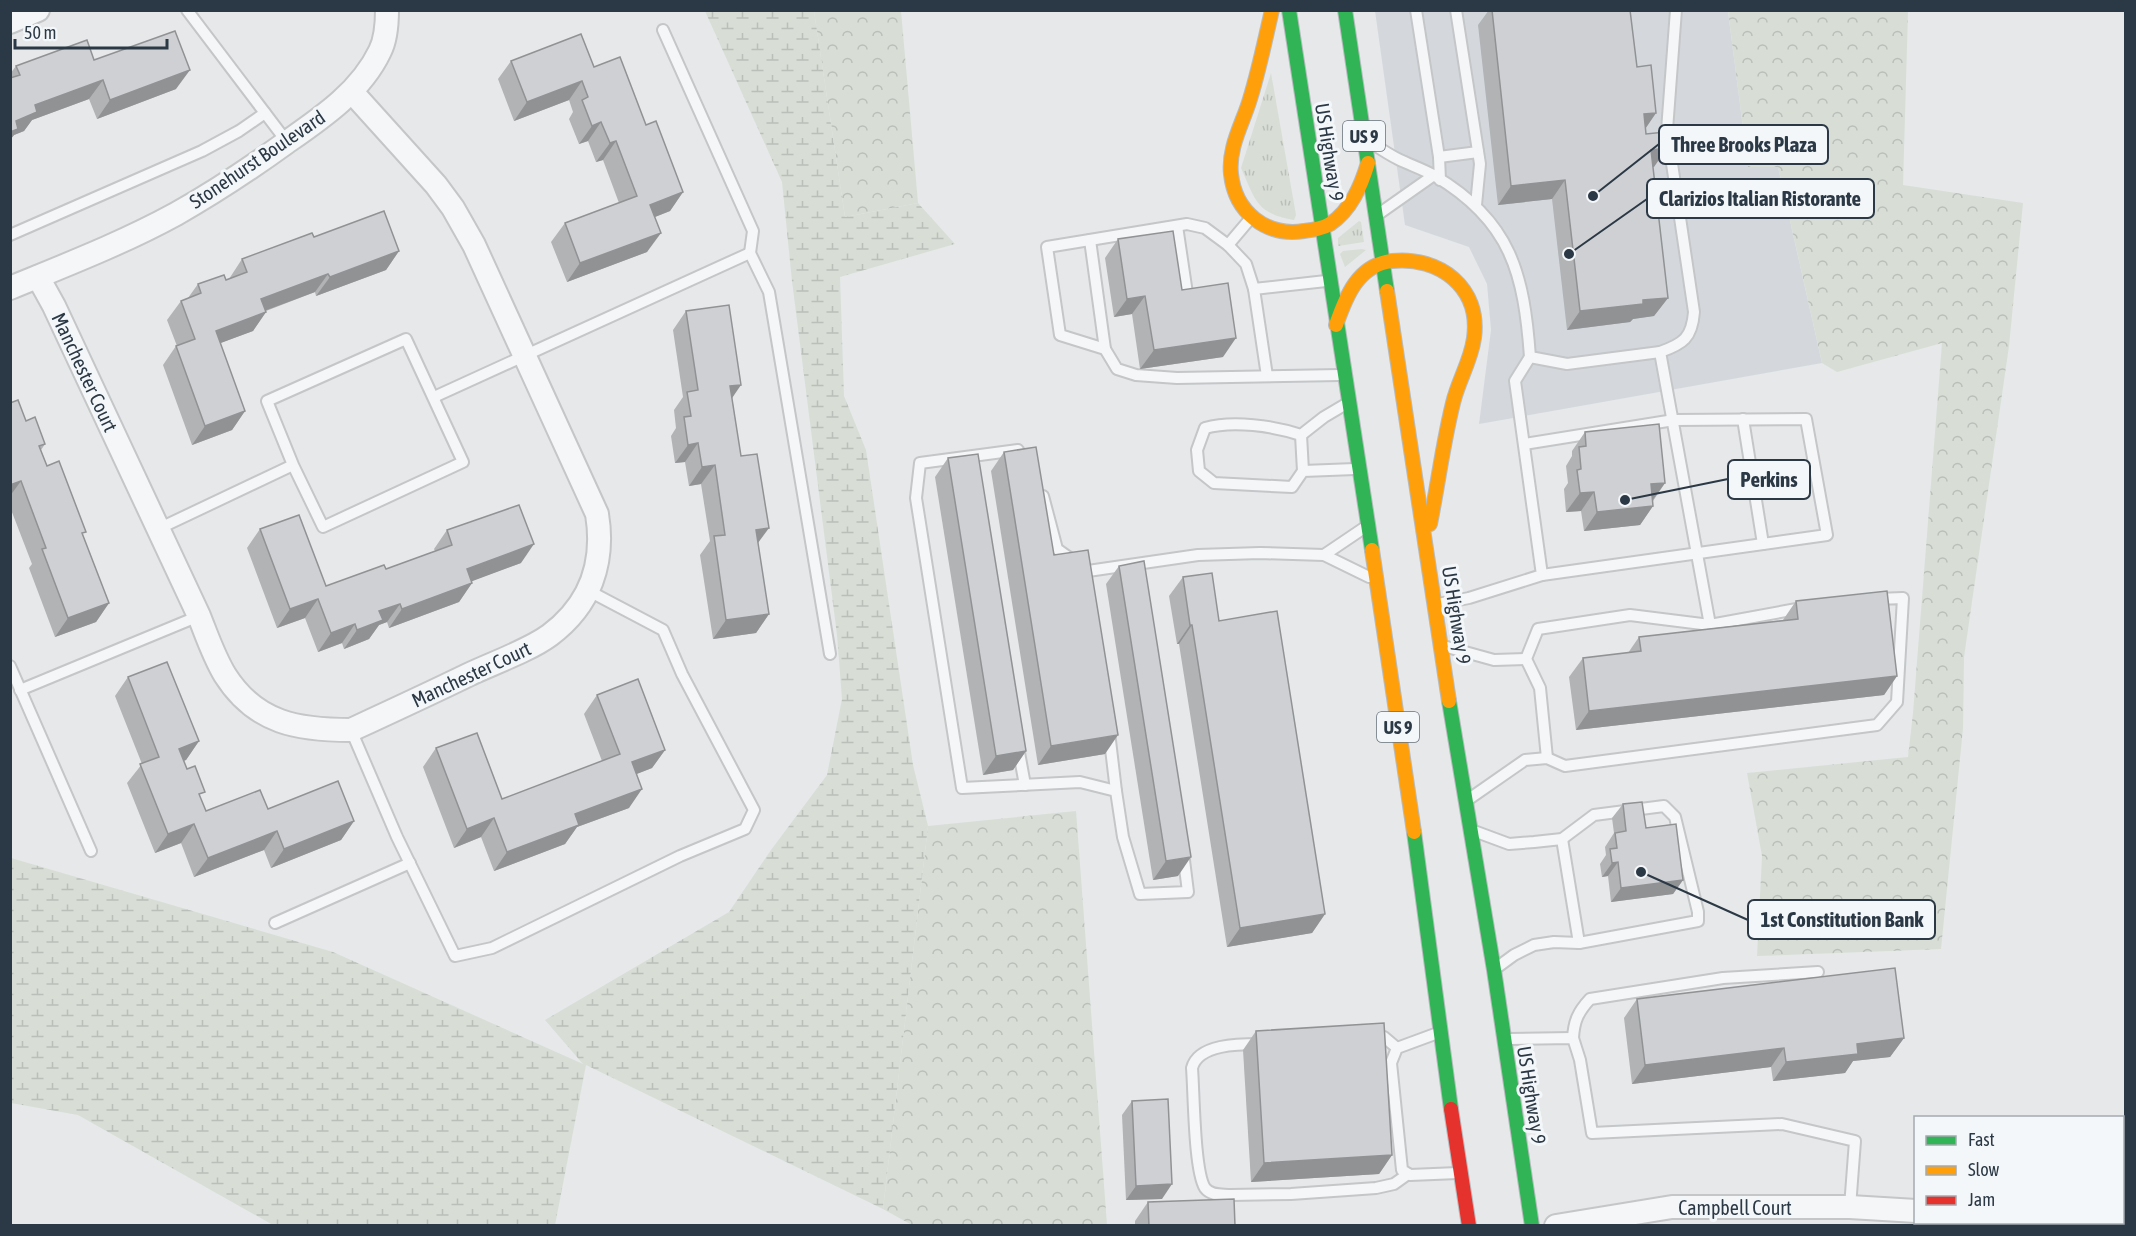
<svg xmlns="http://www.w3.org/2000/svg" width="2136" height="1236" font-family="'Asap Condensed',sans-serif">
<defs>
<pattern id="grass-tufts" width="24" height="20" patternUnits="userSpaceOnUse" patternTransform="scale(1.5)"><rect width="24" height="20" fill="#d8ded6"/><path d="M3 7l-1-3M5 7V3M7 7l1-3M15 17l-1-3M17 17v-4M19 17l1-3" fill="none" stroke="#babfb9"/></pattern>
<pattern id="forest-crowns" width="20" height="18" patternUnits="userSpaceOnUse" patternTransform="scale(1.5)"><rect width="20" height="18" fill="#d8ded6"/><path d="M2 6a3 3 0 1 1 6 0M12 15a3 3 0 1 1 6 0" fill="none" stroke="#babfb9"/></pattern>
<pattern id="wetland-marsh" width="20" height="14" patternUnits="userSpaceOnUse" patternTransform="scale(1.5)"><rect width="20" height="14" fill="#d8ded6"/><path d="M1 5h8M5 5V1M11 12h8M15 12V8" fill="none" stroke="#babfb9"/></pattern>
</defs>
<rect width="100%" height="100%" fill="#e6e8ea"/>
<!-- built -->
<polygon fill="#d4d8dd" points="1375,11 1728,11 1748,166 1778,167 1822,363 1479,424 1491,330 1487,284 1469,247 1405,225"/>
<!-- grass -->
<g fill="url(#grass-tufts)">
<path d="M1271,73L1296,215L1294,220C1256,213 1256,201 1241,168Z"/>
<polygon points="1359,221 1361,222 1364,242 1338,246 1338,238"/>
<polygon points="1362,249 1366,250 1345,267 1340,254 1343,251"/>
</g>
<!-- forest -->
<g fill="url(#forest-crowns)">
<polygon points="814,11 901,11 918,203 845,217"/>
<polygon points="1728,11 1908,11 1903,185 2023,203 2009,346 1964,657 1963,728 1941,949 1757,956 1762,856 1747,773 1908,757 1913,713 1942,343 1837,372 1822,363 1778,167 1748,167"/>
<polygon points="1076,811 1107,1225 912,1225 883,1209 928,826"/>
</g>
<!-- wetland -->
<polygon fill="url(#wetland-marsh)" points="705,11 814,11 845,217 918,203 955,244 840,277 844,396 866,450 913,765 928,826 883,1209 586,1065 555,1225 273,1225 78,1115 11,1103 11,858 333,952 583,1064 545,1020 729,912 771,850 827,775 842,699 837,635 792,281 782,182"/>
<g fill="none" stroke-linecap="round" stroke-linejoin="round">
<defs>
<g id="lane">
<polyline points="187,10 287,142"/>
<polyline points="1416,10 1439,157 1440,180"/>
<polyline points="1456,10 1480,164 1476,205"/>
<path d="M1676,10L1667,130L1694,312C1692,338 1683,344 1660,352L1710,625L1802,608"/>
<polyline points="663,30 753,231 750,253 769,292 830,654"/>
<path d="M1370,142C1379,148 1388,154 1398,159C1410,165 1423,169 1435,176C1511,221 1524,274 1530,357L1567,364L1660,352"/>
<polyline points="1439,157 1478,152"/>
<polyline points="1380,213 1434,175"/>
<polyline points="1177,226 1188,300"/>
<polyline points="10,235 202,151 239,131 265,113"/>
<polyline points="1090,240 1105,349 1117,369 1136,375 1177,378 1340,375"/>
<polyline points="1228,245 1246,264 1254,289"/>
<polyline points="1105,349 1060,335 1047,247 1187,224 1205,228 1228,245 1250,219"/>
<polyline points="1267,376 1254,289 1326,281"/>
<polyline points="434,397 750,253"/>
<path d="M1346,404L1324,417L1301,435C1274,426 1233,420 1205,428L1197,450L1199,471L1214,483L1292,487L1303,471L1355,469"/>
<polyline points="1743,419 1763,544"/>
<polyline points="1301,435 1303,471"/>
<polyline points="1524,444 1674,420 1806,419 1827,535 1542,575"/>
<polyline points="1018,450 920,463 916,498 962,788 1080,782 1116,791 1123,837 1140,894 1188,892 1183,852"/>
<polyline points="1043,496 1057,549 1088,571 1198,555 1260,553 1324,555 1369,577"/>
<polyline points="158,529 293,465 267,401 406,339 463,462 323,527 293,465"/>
<polyline points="1324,555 1364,528"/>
<polyline points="1438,604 1469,598 1542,575 1515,381 1530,357"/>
<polyline points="1447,647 1494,660 1526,659"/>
<polyline points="10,666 91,851"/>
<polyline points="20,690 199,616"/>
<polyline points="351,730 397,837 455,956 492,948 680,856 745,829 754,810 682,674 663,630 589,591"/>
<polyline points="1109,732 1116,791"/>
<polyline points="1018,747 1025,785"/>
<polyline points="1547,758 1540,688 1526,659 1538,629 1630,615 1710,625"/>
<polyline points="1469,799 1525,760 1547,758 1565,766 1877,725 1897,702 1903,598 1877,599"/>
<polyline points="1474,831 1509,844 1534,842 1562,839 1594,815 1664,806 1675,817 1698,912 1698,921 1579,943 1554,942 1534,945 1514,955 1499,966"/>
<polyline points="1562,839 1579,943"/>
<polyline points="275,923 410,863"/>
<polyline points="1435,1034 1397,1048 1391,1063 1402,1170 1410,1175 1458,1173"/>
<polyline points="1371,1038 1384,1037 1397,1048"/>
<path d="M1573,1038C1574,1021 1578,1012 1590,999L1723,978L1818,972"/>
<polyline points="1508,1039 1573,1038 1580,1060 1592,1133 1782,1124 1855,1141 1850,1207"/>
<path d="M1260,1044C1239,1044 1198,1044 1192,1068C1194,1092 1194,1171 1205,1188C1211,1196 1222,1194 1231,1195L1291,1194L1376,1188L1394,1184L1408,1174"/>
</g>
<g id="street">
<polyline points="10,22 38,10"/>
<path d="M38,277L54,306L199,616C207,636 214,657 225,675C256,724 299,730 351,730C390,712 429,694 468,675C491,664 530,650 550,635C590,605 605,563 597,514L474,245L453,208L436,185L352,92"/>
<path d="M10,288C66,265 123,243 176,214C215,192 251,168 287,142C323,117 361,91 380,51C386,39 387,24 387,10"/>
<polyline points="2096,1222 2126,1224"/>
<polyline points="1556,1226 1672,1207 1850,1207 1916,1211"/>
</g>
<g id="fast">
<polyline points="1289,10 1372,550"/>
<polyline points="1345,10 1387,291"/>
<polyline points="1449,701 1494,970 1532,1226"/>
<polyline points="1414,832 1451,1109"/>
</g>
<g id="slow">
<path d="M1272,10C1265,40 1259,70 1250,99C1243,123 1228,147 1231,174C1235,212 1266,237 1304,231C1313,230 1322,229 1330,224C1351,210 1361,186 1368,163"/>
<polyline points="1387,291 1449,701"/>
<path d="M1336,325C1346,296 1358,265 1392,261C1440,256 1481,288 1474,338C1471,361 1458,381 1453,403C1443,443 1438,484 1430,524"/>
<polyline points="1372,550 1414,832"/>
</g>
<polyline id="jam" points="1451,1109 1469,1226"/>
</defs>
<!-- lane casing -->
<use href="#lane" stroke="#c4c6c8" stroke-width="14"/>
<!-- street casing -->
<use href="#street" stroke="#c4c6c8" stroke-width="26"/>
<!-- fast casing -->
<use href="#fast" stroke="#b8bbbf" stroke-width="16"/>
<!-- slow casing -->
<use href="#slow" stroke="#b8bbbf" stroke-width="16"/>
<!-- jam casing -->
<use href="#jam" stroke="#b8bbbf" stroke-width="16"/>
<!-- lane -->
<use href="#lane" stroke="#f5f6f7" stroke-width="10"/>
<!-- street -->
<use href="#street" stroke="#f5f6f7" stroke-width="22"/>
<!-- fast -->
<use href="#fast" stroke="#30b455" stroke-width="14"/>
<!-- slow -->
<use href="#slow" stroke="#ff9f0a" stroke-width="14"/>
<!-- jam -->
<use href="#jam" stroke="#e5322d" stroke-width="14"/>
</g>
<!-- wall -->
<g fill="#b1b3b5">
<polygon points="1489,10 1630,10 1637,67 1656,113 1645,129 1646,134 1667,148 1653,167 1668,298 1654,316 1633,319 1630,322 1567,330 1552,199 1498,205 1478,25"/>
<polygon points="94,60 176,89 97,119 89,99 32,120 24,131 14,135 10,140 10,74 16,66"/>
<polygon points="511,61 594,67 646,125 683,192 670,211 655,217 647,252 567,282 551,242 565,223 619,203 603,160 596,162 588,141 579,144 569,119 573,112 569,100 514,121 498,79"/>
<polygon points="314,237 399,251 386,270 316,296 315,292 266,311 266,312 253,331 220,343 245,411 232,430 192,445 163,365 176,346 177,346 167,320 181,301 188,298 198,284 229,279 242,259"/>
<polygon points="1118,239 1182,290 1223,357 1140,369 1132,314 1114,317 1105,258"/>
<polygon points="686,311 732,397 741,456 758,543 769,614 756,633 713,639 700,555 710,541 701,484 689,486 685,462 675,463 671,436 676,428 674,410 683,397 673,330"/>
<polygon points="10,403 45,444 41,450 47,466 83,536 109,603 96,622 55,637 29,568 32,564 10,507"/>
<polygon points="1585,432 1665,483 1653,501 1653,506 1640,525 1584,531 1581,511 1566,512 1564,489 1568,483 1566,466 1572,456 1572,451"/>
<polygon points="1004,452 1054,555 1105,754 1038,765 991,471"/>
<polygon points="948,458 1026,751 1013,770 983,775 935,477"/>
<polygon points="260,529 326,586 386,569 435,551 434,549 447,530 521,563 471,581 472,583 459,602 389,628 387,622 379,625 369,639 344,649 342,643 318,652 305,618 277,628 247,548"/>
<polygon points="1119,566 1178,876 1153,880 1106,584"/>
<polygon points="1183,577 1219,621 1325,914 1312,933 1227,947 1179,644 1177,644 1169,596"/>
<polygon points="1796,601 1897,676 1884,695 1576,730 1569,677 1583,658 1628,653 1639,637 1783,620"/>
<polygon points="128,677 199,741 186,760 183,761 206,811 268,809 354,821 341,840 271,868 264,850 194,877 181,843 155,853 127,783 142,764 115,696"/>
<polygon points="597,695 665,750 652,768 636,774 629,808 577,827 565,844 494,871 481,837 454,848 423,767 436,748 502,799 602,761 584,714"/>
<polygon points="1623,804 1646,828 1683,880 1673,894 1611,902 1608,876 1602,877 1600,864 1606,855 1605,847 1614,833 1612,818"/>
<polygon points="1637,999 1904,1038 1890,1057 1853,1061 1845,1073 1773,1081 1771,1067 1632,1084 1624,1018"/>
<polygon points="1256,1031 1392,1155 1379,1174 1251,1182 1243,1050"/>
<polygon points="1132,1101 1162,1199 1126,1200 1122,1115"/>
<polygon points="1148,1202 1235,1226 1135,1226 1135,1221"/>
</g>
<!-- shaded-wall -->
<g fill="#909294">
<polygon points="190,70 176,89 97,119 110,100"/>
<polygon points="103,80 89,99 32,120 24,131 14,135 10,140 10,128 16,121 35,105"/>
<polygon points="582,81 569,100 514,121 527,102"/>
<polygon points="1656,113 1643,132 1644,114"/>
<polygon points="601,122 588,141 579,144 592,126"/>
<polygon points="616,141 603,160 596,162 610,143"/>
<polygon points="1667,148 1654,167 1638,169 1651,150"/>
<polygon points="1565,180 1552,199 1498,205 1511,186"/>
<polygon points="683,192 670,211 637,224 650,205"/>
<polygon points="661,233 647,252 567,282 580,263"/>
<polygon points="399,251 386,270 316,296 330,277"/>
<polygon points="328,274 315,292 248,317 261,299"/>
<polygon points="1145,296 1132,314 1114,317 1127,299"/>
<polygon points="1668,298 1654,316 1633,319 1630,322 1567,330 1580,311 1643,300"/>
<polygon points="266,312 253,331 202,350 216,331"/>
<polygon points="1236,338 1223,357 1140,369 1154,350"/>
<polygon points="741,385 728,404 730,386"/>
<polygon points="245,411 232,430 192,445 205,426"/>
<polygon points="698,443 685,462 675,463 688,445"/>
<polygon points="715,465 701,484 689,486 702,467"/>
<polygon points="21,481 10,496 10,485"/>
<polygon points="1665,483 1652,501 1651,484"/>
<polygon points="1594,492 1581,511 1566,512 1580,493"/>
<polygon points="1653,506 1640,525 1584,531 1597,512"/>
<polygon points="769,528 755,547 756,530"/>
<polygon points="534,544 521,563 454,588 467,569"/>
<polygon points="472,583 459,602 389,628 402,609"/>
<polygon points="318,599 305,618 277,628 290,609"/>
<polygon points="109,603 96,622 55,637 68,618"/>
<polygon points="400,604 387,622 379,625 369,639 344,649 357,630 379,611"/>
<polygon points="769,614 756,633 713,639 726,620"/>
<polygon points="355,624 342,643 318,652 331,633"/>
<polygon points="1190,625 1192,625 1179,644 1177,644"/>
<polygon points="1897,676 1884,695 1576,730 1589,711"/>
<polygon points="1118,735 1105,754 1038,765 1051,746"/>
<polygon points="199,741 186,760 165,768 179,749"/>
<polygon points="665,750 652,768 619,781 632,762"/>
<polygon points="1026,751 1013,770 983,775 996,756"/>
<polygon points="642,789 629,808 577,827 565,844 494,871 507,852 575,814"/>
<polygon points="494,818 481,837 454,848 467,829"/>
<polygon points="354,821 341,840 271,868 284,849"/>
<polygon points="194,824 181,843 155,853 168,834"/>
<polygon points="277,831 264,850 194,877 208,858"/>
<polygon points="1191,857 1178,876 1153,880 1166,861"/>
<polygon points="1618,862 1608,876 1602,877 1612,863"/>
<polygon points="1683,880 1673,894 1611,902 1621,888"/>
<polygon points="1325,914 1312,933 1227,947 1240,928"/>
<polygon points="1904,1038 1890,1057 1853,1061 1845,1073 1773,1081 1786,1062 1857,1044"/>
<polygon points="1784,1048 1771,1067 1632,1084 1645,1065"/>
<polygon points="1392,1155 1379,1174 1251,1182 1264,1163"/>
<polygon points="1172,1184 1162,1199 1126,1200 1136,1186"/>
</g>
<!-- building -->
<g fill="#ced0d3" stroke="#909294" stroke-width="1.5">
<polygon points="1492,10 1630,10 1637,67 1651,65 1656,113 1644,114 1646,134 1665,132 1667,148 1651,150 1668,298 1643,300 1643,304 1580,311 1565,180 1511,186"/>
<polygon points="175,31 190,70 110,100 103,80 35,105 37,112 16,121 18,129 10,132 10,78 20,75 16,66 87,40 94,60"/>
<polygon points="581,34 594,67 620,57 646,125 656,121 683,192 650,205 661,233 580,263 565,223 637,196 616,141 610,143 601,122 592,126 582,100 588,97 582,81 527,102 511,61"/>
<polygon points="384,211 399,251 330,277 328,274 261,299 266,312 216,331 245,411 205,426 176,346 195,339 181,301 201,293 198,284 224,275 226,280 247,272 242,259 312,233 314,237"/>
<polygon points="1173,231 1182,290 1228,283 1236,338 1154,350 1145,296 1127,299 1118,239"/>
<polygon points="729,305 741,385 730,386 741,456 757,454 769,528 756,530 769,614 726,620 714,536 725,535 715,465 702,467 698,443 688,445 684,417 691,416 687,392 698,390 686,311"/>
<polygon points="18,400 26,421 35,417 45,444 39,446 47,466 59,461 86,532 82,533 109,603 68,618 42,549 46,548 21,481 10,485 10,403"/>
<polygon points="1659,424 1665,483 1651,484 1653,506 1597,512 1594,492 1580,493 1577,470 1581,469 1579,447 1586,446 1585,432"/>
<polygon points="1036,447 1054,555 1088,550 1118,735 1051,746 1004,452"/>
<polygon points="978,454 1026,751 996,756 948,458"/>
<polygon points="519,505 534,544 467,569 472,583 402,609 400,604 379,611 383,620 357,630 355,624 331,633 318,599 290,609 260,529 299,515 326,586 384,565 386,569 452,545 447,530"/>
<polygon points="1144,561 1191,857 1166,861 1119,566"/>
<polygon points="1212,573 1219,621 1277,611 1325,914 1240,928 1192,625 1190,625 1183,577"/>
<polygon points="1887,591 1897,676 1589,711 1583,658 1641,651 1639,637 1798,619 1796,601"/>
<polygon points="167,662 199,741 179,749 187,769 195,766 205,792 199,794 206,811 260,790 268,809 338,781 354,821 284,849 277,831 208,858 194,824 168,834 140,764 159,757 128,677"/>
<polygon points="638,679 665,750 632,762 642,789 575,814 579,825 507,852 494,818 467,829 436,748 477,733 502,799 620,754 597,695"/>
<polygon points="1642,802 1646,828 1676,824 1683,880 1621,888 1618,862 1612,863 1610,849 1617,848 1615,833 1626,831 1623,804"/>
<polygon points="1895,968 1904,1038 1857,1044 1858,1054 1786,1062 1784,1048 1645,1065 1637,999"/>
<polygon points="1384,1023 1392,1155 1264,1163 1256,1031"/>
<polygon points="1168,1099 1172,1184 1136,1186 1132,1101"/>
<polygon points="1234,1199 1235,1226 1149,1226 1148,1202"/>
</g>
<g text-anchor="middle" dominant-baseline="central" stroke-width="6" stroke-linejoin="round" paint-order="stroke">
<!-- shield labels -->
<g fill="#f4f7f9" stroke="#67717b" stroke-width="1.5">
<rect x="1343" y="121" width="42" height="30" rx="4.5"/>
<rect x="1377" y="712" width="42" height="30" rx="4.5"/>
</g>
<g font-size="18" font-weight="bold" fill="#2b3845">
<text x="1364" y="136">US 9</text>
<text x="1398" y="727">US 9</text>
</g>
<!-- street labels -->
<g font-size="20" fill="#2b3845" stroke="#f4f7f9">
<text transform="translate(1330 152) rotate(81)">US Highway 9</text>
<text transform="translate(257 159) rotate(-34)">Stonehurst Boulevard</text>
<text transform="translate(85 372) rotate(65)">Manchester Court</text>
<text transform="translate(1457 615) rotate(81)">US Highway 9</text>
<text transform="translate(471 674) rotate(-25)">Manchester Court</text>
<text transform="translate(1532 1095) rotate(81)">US Highway 9</text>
<text x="1735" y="1207">Campbell Court</text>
</g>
</g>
<!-- callouts -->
<path fill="none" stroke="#2b3845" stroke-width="2" d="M1593 196L1659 144M1569 254L1647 199M1625 500L1728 479M1641 872L1748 920"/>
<g fill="#2b3845" stroke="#f4f7f9" stroke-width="2">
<circle cx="1593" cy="196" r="6"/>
<circle cx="1569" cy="254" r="6"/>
<circle cx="1625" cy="500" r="6"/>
<circle cx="1641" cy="872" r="6"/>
</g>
<g fill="#f4f7f9" stroke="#2b3845" stroke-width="2">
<rect x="1659" y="125" width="169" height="39" rx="6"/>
<rect x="1647" y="179" width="227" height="39" rx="6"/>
<rect x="1728" y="460" width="82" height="39" rx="6"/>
<rect x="1748" y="900" width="187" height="39" rx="6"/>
</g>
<g font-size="21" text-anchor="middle" font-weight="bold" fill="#2b3845">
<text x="1744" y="152">Three Brooks Plaza</text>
<text x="1760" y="206">Clarizios Italian Ristorante</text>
<text x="1769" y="487">Perkins</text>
<text x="1842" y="927">1st Constitution Bank</text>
</g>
<!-- border -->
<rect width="2136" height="1236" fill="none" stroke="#2b3845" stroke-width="24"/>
<!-- legend -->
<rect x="1914" y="1116" width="210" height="108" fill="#f4f7f9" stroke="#a4abb1" stroke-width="1.5"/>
<rect x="1926" y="1136" width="30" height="9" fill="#30b455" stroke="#a4abb1" stroke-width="1.5"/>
<text x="1968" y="1146" font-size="18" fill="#2b3845">Fast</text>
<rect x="1926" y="1166" width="30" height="9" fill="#ff9f0a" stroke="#a4abb1" stroke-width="1.5"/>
<text x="1968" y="1176" font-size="18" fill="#2b3845">Slow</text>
<rect x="1926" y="1196" width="30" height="9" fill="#e5322d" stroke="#a4abb1" stroke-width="1.5"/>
<text x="1968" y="1206" font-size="18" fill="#2b3845">Jam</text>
<!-- scale -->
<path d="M15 39v9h152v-9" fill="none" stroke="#2b3845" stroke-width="3"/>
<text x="24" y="39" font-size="18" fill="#2b3845" stroke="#f4f7f9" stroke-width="4.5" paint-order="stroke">50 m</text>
</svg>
